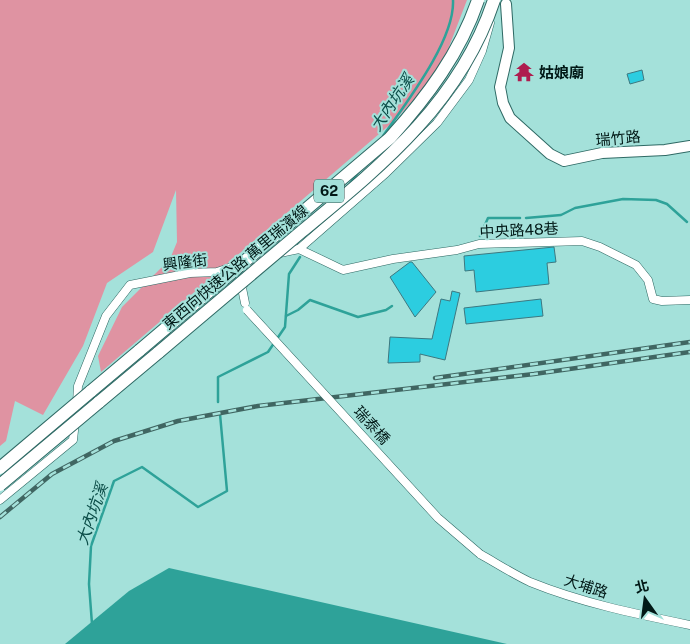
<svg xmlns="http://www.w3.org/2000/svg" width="690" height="644" font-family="'Public Sans','Noto Sans TC',sans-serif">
<rect width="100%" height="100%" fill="#a4e1da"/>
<!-- green -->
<polygon fill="#df93a2" points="0,0 467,0 447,52 430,82 393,122 101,372 98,356 122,307 170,259 177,242 176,190 153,252 107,283 83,346 43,415 15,401 6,441 0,446"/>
<!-- water -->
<polygon fill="#2ea299" points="169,568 507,644 65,644 129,591"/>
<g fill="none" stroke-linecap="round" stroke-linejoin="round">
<!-- stream -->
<g stroke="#2ea299" stroke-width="2.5">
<path d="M383,136C406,103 455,40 453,0"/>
<polyline points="350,184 358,172"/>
<polyline points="526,218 561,215 575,208 623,199 656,200 667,204 687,222"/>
<polyline points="480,236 488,218 520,218"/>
<polyline points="286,316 298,310 310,300 358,317 386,310 392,306"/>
<polyline points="218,402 218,377 268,352 285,327 289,274 300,257"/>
<polyline points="92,624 89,584 91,546 114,481 142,467 198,507 227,491 220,414"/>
</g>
</g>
<!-- building -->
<g fill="#2ccde0" stroke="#3d7880">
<polygon points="521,68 529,70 528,77 519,75"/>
<polygon points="642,70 644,80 630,84 627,74"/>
<polygon points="554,247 556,262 547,263 549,284 476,292 474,270 465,271 464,256"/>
<polygon points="410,262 412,262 436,292 415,317 390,277"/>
<polygon points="452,291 460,293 445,360 420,354 420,362 388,363 390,337 432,339 441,299 450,301"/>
<polygon points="541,299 543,316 466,324 464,308"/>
</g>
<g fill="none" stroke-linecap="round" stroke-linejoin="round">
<defs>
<g id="minor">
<polyline points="299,249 343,270 393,259 457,250 479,244 582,241 600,247 636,265 648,280 653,299 662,301 690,300"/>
<polyline points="280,253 299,249 386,173 437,123 469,80 482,51 490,23"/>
<polyline points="249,270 259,259"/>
<polyline points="245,303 242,288 245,280"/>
<polyline points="77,403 78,386 106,316 130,285 190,273 217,272 235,266"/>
<polyline points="0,500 73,440 75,421"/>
<path d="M480,554C496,563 513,574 530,582C582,603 636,614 690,625"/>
</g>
<polyline id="tertiary" points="506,4 509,48 500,87 503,103 510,118 550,154 564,161 602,153 665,150 690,146"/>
<g id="trunk">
<polyline points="90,392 140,350"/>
<polyline points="98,403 159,352"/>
</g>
</defs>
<!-- minor casing -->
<use href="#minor" stroke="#2e6964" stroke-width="9"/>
<!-- tertiary casing -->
<use href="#tertiary" stroke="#2e6964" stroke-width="12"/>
<!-- trunk casing -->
<use href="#trunk" stroke="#2e6964" stroke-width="14"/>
<!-- minor -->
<use href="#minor" stroke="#fff" stroke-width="8"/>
<!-- tertiary -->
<use href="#tertiary" stroke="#fff" stroke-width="10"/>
<!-- trunk -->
<use href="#trunk" stroke="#fff" stroke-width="12"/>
<defs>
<g id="rail">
<polyline points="435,378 690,342"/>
<polyline points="0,517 52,474 114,441 178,421 258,406 534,374 690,352"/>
</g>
</defs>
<!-- rail casing -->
<use href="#rail" stroke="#406662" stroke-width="4.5"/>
<!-- rail -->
<use href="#rail" stroke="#a4e1da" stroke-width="2.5" stroke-dasharray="8" stroke-linecap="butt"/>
<defs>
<polyline id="minor-bridge" points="247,310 438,518 480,554"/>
<g id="trunk-bridge">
<path d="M140,350L390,138C427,97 460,53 478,0"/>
<path d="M159,352C206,312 254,272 301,232C381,166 460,103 494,0"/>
<polyline points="0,468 90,392"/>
<polyline points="0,485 98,403"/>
</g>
</defs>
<!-- minor-bridge casing -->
<use href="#minor-bridge" stroke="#2e6964" stroke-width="9" stroke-linecap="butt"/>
<!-- trunk-bridge casing -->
<use href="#trunk-bridge" stroke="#2e6964" stroke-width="14" stroke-linecap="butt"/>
<!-- minor-bridge -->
<use href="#minor-bridge" stroke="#fff" stroke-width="8"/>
<!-- trunk-bridge -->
<use href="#trunk-bridge" stroke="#fff" stroke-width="12"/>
</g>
<!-- icons -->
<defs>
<symbol id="temple-bare" viewBox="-9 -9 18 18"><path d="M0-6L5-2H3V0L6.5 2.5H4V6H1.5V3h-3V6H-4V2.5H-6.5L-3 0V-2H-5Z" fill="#ae1d4f" stroke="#a4e1da" stroke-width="2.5" paint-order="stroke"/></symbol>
</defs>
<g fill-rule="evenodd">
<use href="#temple-bare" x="510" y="58" width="28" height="28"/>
</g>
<g text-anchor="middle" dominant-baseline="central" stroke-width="4" stroke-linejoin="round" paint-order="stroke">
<!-- shield labels -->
<rect fill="#a4e1da" stroke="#325451" stroke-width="1" x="314" y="179.5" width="30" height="23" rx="4"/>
<g font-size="14" font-weight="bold" fill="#011816">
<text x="329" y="191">62</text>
</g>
<!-- poi labels -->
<g font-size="15" font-weight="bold" fill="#011816" stroke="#a4e1da" text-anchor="start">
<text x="539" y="72">姑娘廟</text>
</g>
<!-- street labels -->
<g font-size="15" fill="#011816" stroke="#a4e1da">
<text transform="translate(618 138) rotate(-5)">瑞竹路</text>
<text transform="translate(519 230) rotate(-3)">中央路48巷</text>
<text transform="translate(185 262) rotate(-7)">興隆街</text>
<text transform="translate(235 267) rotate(-40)">東西向快速公路 萬里瑞濱線</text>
<text transform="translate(372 425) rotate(48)">瑞泰橋</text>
<text transform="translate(586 586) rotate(18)">大埔路</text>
</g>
<!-- water labels -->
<g font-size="16" font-style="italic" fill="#0c4e49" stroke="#a4e1da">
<text transform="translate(392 103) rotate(-56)">大內坑溪</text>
<text transform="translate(92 514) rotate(-71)">大內坑溪</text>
</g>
</g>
<!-- north arrow -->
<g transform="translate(645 599) rotate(346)" stroke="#a4e1da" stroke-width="4" paint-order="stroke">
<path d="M0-4L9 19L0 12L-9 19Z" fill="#011816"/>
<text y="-8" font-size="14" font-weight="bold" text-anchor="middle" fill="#011816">北</text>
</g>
</svg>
